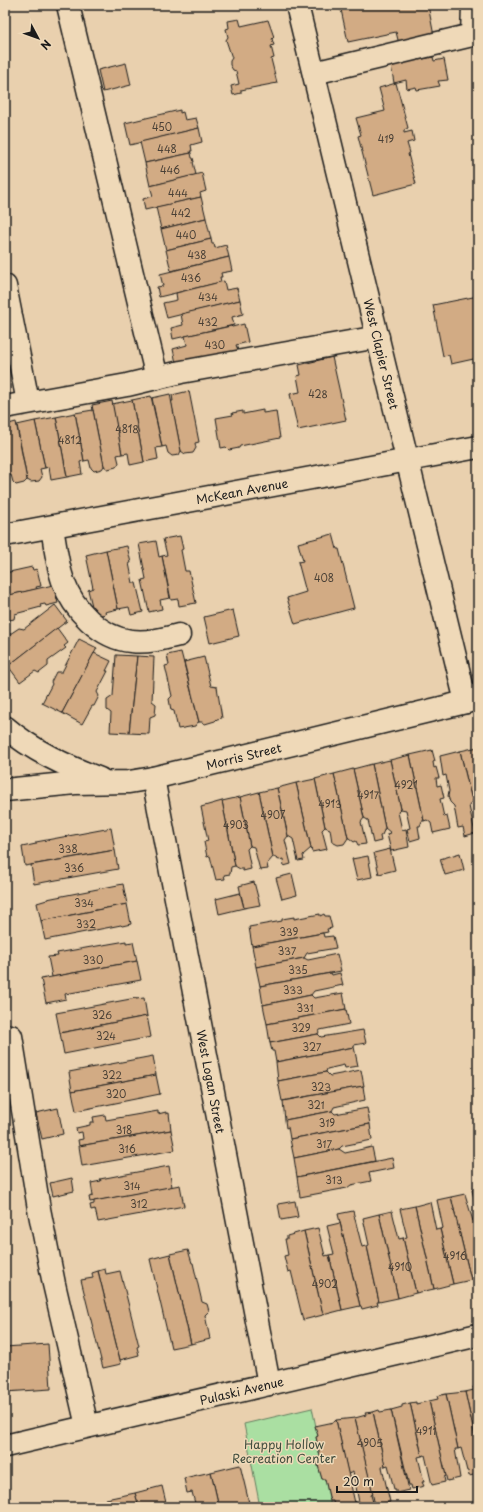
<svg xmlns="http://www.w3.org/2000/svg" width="483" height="1512" font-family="'Playpen Sans',sans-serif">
<rect width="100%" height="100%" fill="#e9d0ae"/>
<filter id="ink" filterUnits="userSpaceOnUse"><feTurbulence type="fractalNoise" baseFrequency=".025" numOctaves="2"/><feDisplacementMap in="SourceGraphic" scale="8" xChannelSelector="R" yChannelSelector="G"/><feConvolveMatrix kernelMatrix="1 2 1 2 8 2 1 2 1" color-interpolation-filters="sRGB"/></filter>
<g filter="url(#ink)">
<!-- green -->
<polygon fill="#aadfa2" stroke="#637e5f" points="312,1408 318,1436 316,1437 321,1461 317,1462 322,1479 325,1479 331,1507 260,1507 244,1424"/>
<!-- building -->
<g fill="#d2ab84" stroke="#1c1c1c">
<polygon points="340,5 428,5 434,36 399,44 396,32 348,42"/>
<polygon points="239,19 241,26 268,20 274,37 272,39 274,45 271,46 274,58 271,59 277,83 241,90 241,93 233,95 231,86 239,84 236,71 233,70 230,65 230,61 232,58 226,40 228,37 226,29 229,28 228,21"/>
<polygon points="433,57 434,61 444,59 448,80 438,81 440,86 417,90 416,87 407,89 406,80 394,83 391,65"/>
<polygon points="126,63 131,85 103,92 98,70"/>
<polygon points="396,83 408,128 404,130 404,133 412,131 414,141 407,143 410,153 408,154 416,184 373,195 358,136 361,135 356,118 385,111 379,88"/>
<polygon points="180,110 180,113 183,112 185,120 196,118 199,128 130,145 125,123"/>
<polygon points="199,128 202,142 191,145 192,151 190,151 191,153 145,163 140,142"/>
<polygon points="191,153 192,158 193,158 194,162 193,162 196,175 150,186 145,163"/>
<polygon points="202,173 206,191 200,193 201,197 145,210 143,199 153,196 150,186"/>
<polygon points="201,197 206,218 161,229 156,207"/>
<polygon points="206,218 211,239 166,250 161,229"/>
<polygon points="211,239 212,244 214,244 215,248 226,245 229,257 171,271 166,250"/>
<polygon points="229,257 232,271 221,273 222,277 220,277 221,282 159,297 157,287 163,286 160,274"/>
<polygon points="224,281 226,290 237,288 240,300 167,318 163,303 177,300 176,293"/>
<polygon points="478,296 478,358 451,364 449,355 443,356 433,305"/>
<polygon points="240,300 243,314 232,317 234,325 173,339 171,328 183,325 181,314"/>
<polygon points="244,324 248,342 236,345 238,350 190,361 176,363 173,349 187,345 185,336 231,326 232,327"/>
<polygon points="332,357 346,420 298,430 290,394 300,392 297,376 301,375 299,365"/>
<polygon points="189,391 199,442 195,443 196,448 193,453 185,454 181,451 171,401 173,401 172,395"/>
<polygon points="170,394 181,451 179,455 172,456 168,453 166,446 162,447 152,398"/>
<polygon points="151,396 162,447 156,448 158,459 144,462 132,400"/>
<polygon points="132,400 144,462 130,465 128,453 122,454 112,404"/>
<polygon points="112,401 122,454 117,455 119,463 116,467 108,469 104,466 92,405"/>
<polygon points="93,410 104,466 102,469 94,471 91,468 89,460 84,461 75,413"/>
<polygon points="263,410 263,413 276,411 280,438 240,446 239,448 229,450 226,447 221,448 216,418 233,415 232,413 243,411 243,414"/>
<polygon points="75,413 84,461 80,462 82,474 67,477 56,417"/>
<polygon points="56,417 67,477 51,480 49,467 45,468 35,421"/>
<polygon points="35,421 45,468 40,469 42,477 39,481 31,482 27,480 17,425"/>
<polygon points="16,422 27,480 24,483 16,485 13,482 11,475 6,476 5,425"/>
<polygon points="5,469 8,487 5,488"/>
<polygon points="333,534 337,549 339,549 354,608 295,624 287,598 306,592 298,562 303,561 298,543"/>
<polygon points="180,536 183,549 181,550 185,571 189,571 196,603 179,606 178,599 171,600 162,556 167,555 163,539"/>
<polygon points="156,541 159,557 162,556 170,598 160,600 162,609 149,612 142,580 146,579 139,544"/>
<polygon points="127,546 131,563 129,563 133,583 136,583 143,612 131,615 129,607 118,609 106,550"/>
<polygon points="106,550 118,609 105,612 106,614 96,616 95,609 93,610 88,590 93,588 86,555"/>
<polygon points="32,567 33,570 37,569 41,586 36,587 37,589 5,596 5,573"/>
<polygon points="53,585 58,603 46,606 45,604 40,605 41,607 15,614 14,619 5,621 5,596"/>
<polygon points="55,605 67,621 8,666 5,662 5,641 10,638 10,634 19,628 24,629"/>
<polygon points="233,610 239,636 210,643 204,617"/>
<polygon points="57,628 68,643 64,646 66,648 48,661 48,666 39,673 35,671 20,682 8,666"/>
<polygon points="79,639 97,648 62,713 42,703 52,684 51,682 56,672 62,672"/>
<polygon points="181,652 199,722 197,723 195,726 178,729 174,711 171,710 169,699 172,696 165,666 169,665 167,655"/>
<polygon points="94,653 111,661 106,671 108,671 97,692 99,696 94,706 92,706 82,724 62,713"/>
<polygon points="116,655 137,656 129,733 110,732 111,713 107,710 107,700 113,696"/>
<polygon points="137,656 154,657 152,701 156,704 155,715 150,717 149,734 129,733"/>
<polygon points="204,657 211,686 217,687 222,718 217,719 215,721 205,724 202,722 199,722 184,662"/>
<polygon points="478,747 478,808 476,800 472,801 460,751"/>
<polygon points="432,750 435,761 433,762 434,768 436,767 439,778 436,778 437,786 441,785 444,798 440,799 444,817 447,816 450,829 433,833 431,823 427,820 424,821 410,755"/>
<polygon points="460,751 472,801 469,806 475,833 465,836 463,827 458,828 454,806 450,802 448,796 449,791 446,775 443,776 440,756"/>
<polygon points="410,755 424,821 422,821 420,826 418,826 420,838 410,841 407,829 410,828 406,810 401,809 390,760"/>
<polygon points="390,760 401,809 398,812 402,830 406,829 409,847 391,851 387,834 391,833 385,828 372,764"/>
<polygon points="372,764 385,828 382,835 380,836 381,841 373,843 368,820 364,818 353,769"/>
<polygon points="353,769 364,818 361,822 366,844 358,845 356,841 354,842 349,838 348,838 334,774"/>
<polygon points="334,774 348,838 344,844 338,845 332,842 330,829 325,827 315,779"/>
<polygon points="315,779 325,827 322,830 327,849 312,852 296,783"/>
<polygon points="296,783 311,848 303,855 304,860 298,861 293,839 288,836 277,788"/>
<polygon points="277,788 288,836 285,840 291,864 284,866 283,859 279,860 274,857 273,857 259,792"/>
<polygon points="259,792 273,857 267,864 268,869 260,870 254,847 250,846 240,797"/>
<polygon points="240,797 250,846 247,849 251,869 243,871 243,869 240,869 235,866 222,801"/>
<polygon points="222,801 235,866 231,867 230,874 224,875 225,879 216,880 210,856 207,857 204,842 208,841 201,807"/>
<polygon points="111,828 115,850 25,866 22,847 36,844 36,842"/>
<polygon points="390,849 395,870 379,874 374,853"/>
<polygon points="115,850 118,869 34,884 31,865"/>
<polygon points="460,853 464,870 445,875 440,859"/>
<polygon points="368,856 372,877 357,880 352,859"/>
<polygon points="292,874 297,895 282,899 276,878"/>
<polygon points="254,882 260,905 244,908 239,886"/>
<polygon points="123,884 127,904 41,921 37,903 47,900 47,899"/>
<polygon points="240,893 244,908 219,914 216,899"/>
<polygon points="127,904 131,924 122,926 121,925 45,940 41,921"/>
<polygon points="320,914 320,916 324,914 325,916 329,916 332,928 327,929 328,932 252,946 249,927 282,921 282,919 294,917 294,919"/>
<polygon points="323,933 324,937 333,936 336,948 307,953 304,958 256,967 252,946"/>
<polygon points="126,941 126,943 133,942 137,961 52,977 48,957 58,956 57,953"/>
<polygon points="337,954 341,971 260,986 256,967 304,958 308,960"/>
<polygon points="137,961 141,980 65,994 66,999 46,1003 41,979"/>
<polygon points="331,973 332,975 340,973 343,985 314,991 311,995 263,1005 260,986"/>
<polygon points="343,993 346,1009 267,1024 263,1005 311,995 314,998"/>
<polygon points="136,998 136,999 144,998 147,1016 60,1033 56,1013"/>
<polygon points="346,1009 349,1024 320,1030 318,1034 270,1043 267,1024"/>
<polygon points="147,1016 151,1037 64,1054 60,1033"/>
<polygon points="363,1030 366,1043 354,1045 354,1047 276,1062 274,1051 272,1051 270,1043 318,1034 321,1037"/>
<polygon points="354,1047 358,1066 345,1068 344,1065 327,1069 326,1072 278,1081 276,1062"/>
<polygon points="153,1056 156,1075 72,1091 69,1072"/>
<polygon points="361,1070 364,1086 282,1101 278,1081 326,1072 330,1076"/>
<polygon points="156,1075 160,1094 76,1111 72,1091"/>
<polygon points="363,1086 365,1100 334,1107 332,1111 285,1120 283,1101"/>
<polygon points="58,1108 63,1134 42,1139 36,1113"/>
<polygon points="367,1108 370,1124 290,1139 288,1127 286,1128 285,1120 332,1111 335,1114"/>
<polygon points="158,1111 158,1114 166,1112 166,1114 169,1113 171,1130 79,1146 78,1140 83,1139 82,1132 77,1133 76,1128 90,1125 90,1122 94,1122 93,1117 105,1115 106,1120"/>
<polygon points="370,1124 372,1140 342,1146 339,1149 294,1158 290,1139"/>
<polygon points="171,1130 175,1150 82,1166 79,1146"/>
<polygon points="372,1147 375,1161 297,1177 294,1158 339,1149 345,1153"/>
<polygon points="392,1158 394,1168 369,1173 371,1181 351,1185 347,1188 300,1197 297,1177"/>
<polygon points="169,1166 172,1187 90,1202 89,1197 93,1196 91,1183 101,1181 100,1179"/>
<polygon points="72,1178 74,1191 53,1196 50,1183"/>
<polygon points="180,1185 184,1206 98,1222 95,1209 91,1210 90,1205 94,1204 94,1201"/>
<polygon points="478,1188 478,1216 472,1190"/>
<polygon points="465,1194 473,1221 477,1221 478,1227 478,1279 471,1280 451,1197"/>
<polygon points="451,1197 471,1280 453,1284 440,1229 443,1228 437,1200"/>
<polygon points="295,1201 298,1217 281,1220 278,1204"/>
<polygon points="430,1202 436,1230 440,1229 453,1284 434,1289 415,1206"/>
<polygon points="415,1206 434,1289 416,1293 403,1238 407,1237 400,1209"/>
<polygon points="353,1211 362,1247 367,1246 379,1302 377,1302 378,1305 362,1309 361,1306 360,1306 338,1214"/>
<polygon points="392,1211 399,1239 403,1238 416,1293 398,1298 379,1214"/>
<polygon points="379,1214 398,1298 379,1302 367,1246 369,1245 363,1218"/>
<polygon points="340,1223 360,1306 342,1310 329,1255 334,1254 327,1226"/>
<polygon points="318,1228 325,1256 329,1255 342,1310 323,1315 304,1231"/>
<polygon points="304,1231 323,1315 303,1320 291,1271 288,1272 284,1256 288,1255 285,1239 287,1239 287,1236"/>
<polygon points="188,1250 192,1263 193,1263 202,1302 207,1304 209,1311 205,1315 210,1339 191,1344 170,1254"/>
<polygon points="170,1254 191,1344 171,1348 150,1259"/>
<polygon points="105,1269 106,1274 120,1271 139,1346 137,1347 139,1355 120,1360 98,1271"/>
<polygon points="98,1271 121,1364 103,1368 81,1280 93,1278 92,1273"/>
<polygon points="48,1344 51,1389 5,1392 5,1347"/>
<polygon points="478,1386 478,1451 465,1392 474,1390 473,1387"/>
<polygon points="465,1392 478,1451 478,1474 469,1476 468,1471 467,1471 461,1448 458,1449 446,1394"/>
<polygon points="446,1394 458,1449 455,1449 460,1478 447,1481 429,1401 438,1399 437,1396"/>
<polygon points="429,1401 446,1476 444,1477 445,1482 432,1485 425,1455 422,1456 410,1403 416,1402 416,1404"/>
<polygon points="410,1403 422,1456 418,1457 424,1482 422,1482 424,1486 412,1489 411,1485 409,1485 391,1410 402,1407 402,1405"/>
<polygon points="379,1410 380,1412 391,1410 409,1490 396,1493 396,1489 394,1489 388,1465 385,1466 373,1412"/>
<polygon points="373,1412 385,1466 382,1467 390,1502 375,1505 355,1418 366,1415 365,1413"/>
<polygon points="355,1418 373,1494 371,1495 374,1506 369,1507 360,1507 353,1472 348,1474 336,1420"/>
<polygon points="336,1420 355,1503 334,1507 333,1501 330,1501 325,1479 322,1479 317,1462 321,1461 316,1437 318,1436 315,1426 334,1422"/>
<polygon points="240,1465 250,1507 219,1507 211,1472"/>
<polygon points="211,1472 219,1507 196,1507 192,1492 187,1493 184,1478"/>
<polygon points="162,1486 167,1507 139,1507 135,1493"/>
<polygon points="135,1493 139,1507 108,1507 106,1499"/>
</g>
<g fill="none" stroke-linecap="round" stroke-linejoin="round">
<defs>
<g id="minor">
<polyline points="68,5 157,378"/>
<path id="s1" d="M297,5L466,702"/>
<polyline points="314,73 472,35 473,5"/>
<polyline points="5,286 28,402"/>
<polyline points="5,407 127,385 181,372 378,337"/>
<path d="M52,527C55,545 57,564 63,581C73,609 100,638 131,641C148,643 163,639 179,635"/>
<path id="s2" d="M5,535L478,447"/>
<path d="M5,727C33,751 66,766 100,779"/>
<path id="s3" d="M153,778L269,1384"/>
<path id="s4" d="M5,790L75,783L129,782L153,778L478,699"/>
<polyline points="5,1036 11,1036 39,1209 54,1284 87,1426"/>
<path id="s5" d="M5,1446L478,1335"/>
</g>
</defs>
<!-- minor casing -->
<use href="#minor" stroke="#1c1c1c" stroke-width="25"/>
<!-- minor -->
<use href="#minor" stroke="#efd9b8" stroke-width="22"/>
</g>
</g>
<g text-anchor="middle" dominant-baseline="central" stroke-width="3" stroke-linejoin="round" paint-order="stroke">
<!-- number labels -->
<g font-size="10" fill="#4a4036">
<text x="162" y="126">450</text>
<text x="386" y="138">419</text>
<text x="167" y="148">448</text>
<text x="170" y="169">446</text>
<text x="178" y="192">444</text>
<text x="181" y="212">442</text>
<text x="186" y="234">440</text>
<text x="197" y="254">438</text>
<text x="191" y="277">436</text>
<text x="208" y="296">434</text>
<text x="208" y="321">432</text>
<text x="215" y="344">430</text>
<text x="318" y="393">428</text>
<text x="127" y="428">4818</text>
<text x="70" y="439">4812</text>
<text x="324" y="577">408</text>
<text x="406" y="784">4921</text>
<text x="368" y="794">4917</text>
<text x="330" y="803">4913</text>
<text x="273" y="814">4907</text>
<text x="236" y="824">4903</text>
<text x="68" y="848">338</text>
<text x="74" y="867">336</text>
<text x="84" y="902">334</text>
<text x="86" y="923">332</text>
<text x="289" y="931">339</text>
<text x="287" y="950">337</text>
<text x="93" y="959">330</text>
<text x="298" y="969">335</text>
<text x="293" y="989">333</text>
<text x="305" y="1007">331</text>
<text x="102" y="1014">326</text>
<text x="301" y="1027">329</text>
<text x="106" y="1035">324</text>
<text x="312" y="1046">327</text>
<text x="112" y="1074">322</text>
<text x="321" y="1086">323</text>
<text x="116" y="1093">320</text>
<text x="316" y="1104">321</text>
<text x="327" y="1122">319</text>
<text x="124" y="1129">318</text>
<text x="324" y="1143">317</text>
<text x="127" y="1148">316</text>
<text x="334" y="1179">313</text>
<text x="132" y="1185">314</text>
<text x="139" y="1203">312</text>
<text x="455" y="1255">4916</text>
<text x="400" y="1266">4910</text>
<text x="325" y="1283">4902</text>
<text x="426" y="1430">4911</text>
<text x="370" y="1442">4905</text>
</g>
<!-- street labels -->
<g font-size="12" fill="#1c1c1c" stroke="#efd9b8">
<text stroke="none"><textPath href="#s1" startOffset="359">West Clapier Street</textPath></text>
<text stroke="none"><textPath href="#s2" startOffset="241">McKean Avenue</textPath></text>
<text stroke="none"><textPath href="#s4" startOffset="242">Morris Street</textPath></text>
<text stroke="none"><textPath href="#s3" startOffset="309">West Logan Street</textPath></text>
<text stroke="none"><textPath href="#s5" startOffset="243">Pulaski Avenue</textPath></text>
</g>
<!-- park labels -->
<g font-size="12" fill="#404d3e" stroke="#efd9b8">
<text x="284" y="1444">Happy Hollow<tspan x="284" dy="14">Recreation Center</tspan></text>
</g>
</g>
<!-- margin -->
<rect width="483" height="1512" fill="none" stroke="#efd9b8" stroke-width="20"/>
<rect x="10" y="10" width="463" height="1492" fill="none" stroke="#1c1c1c" stroke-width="1.5" filter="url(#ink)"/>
<!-- north arrow -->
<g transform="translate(38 38) rotate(131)" stroke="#efd9b8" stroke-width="3" paint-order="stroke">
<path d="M0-3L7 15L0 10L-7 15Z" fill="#1c1c1c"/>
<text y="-6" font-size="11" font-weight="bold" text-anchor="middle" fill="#1c1c1c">N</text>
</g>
<!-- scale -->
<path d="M337 1486v6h80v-6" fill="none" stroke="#1c1c1c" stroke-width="2"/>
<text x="343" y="1486" font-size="12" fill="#1c1c1c" stroke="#efd9b8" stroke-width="3" paint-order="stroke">20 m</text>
</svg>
